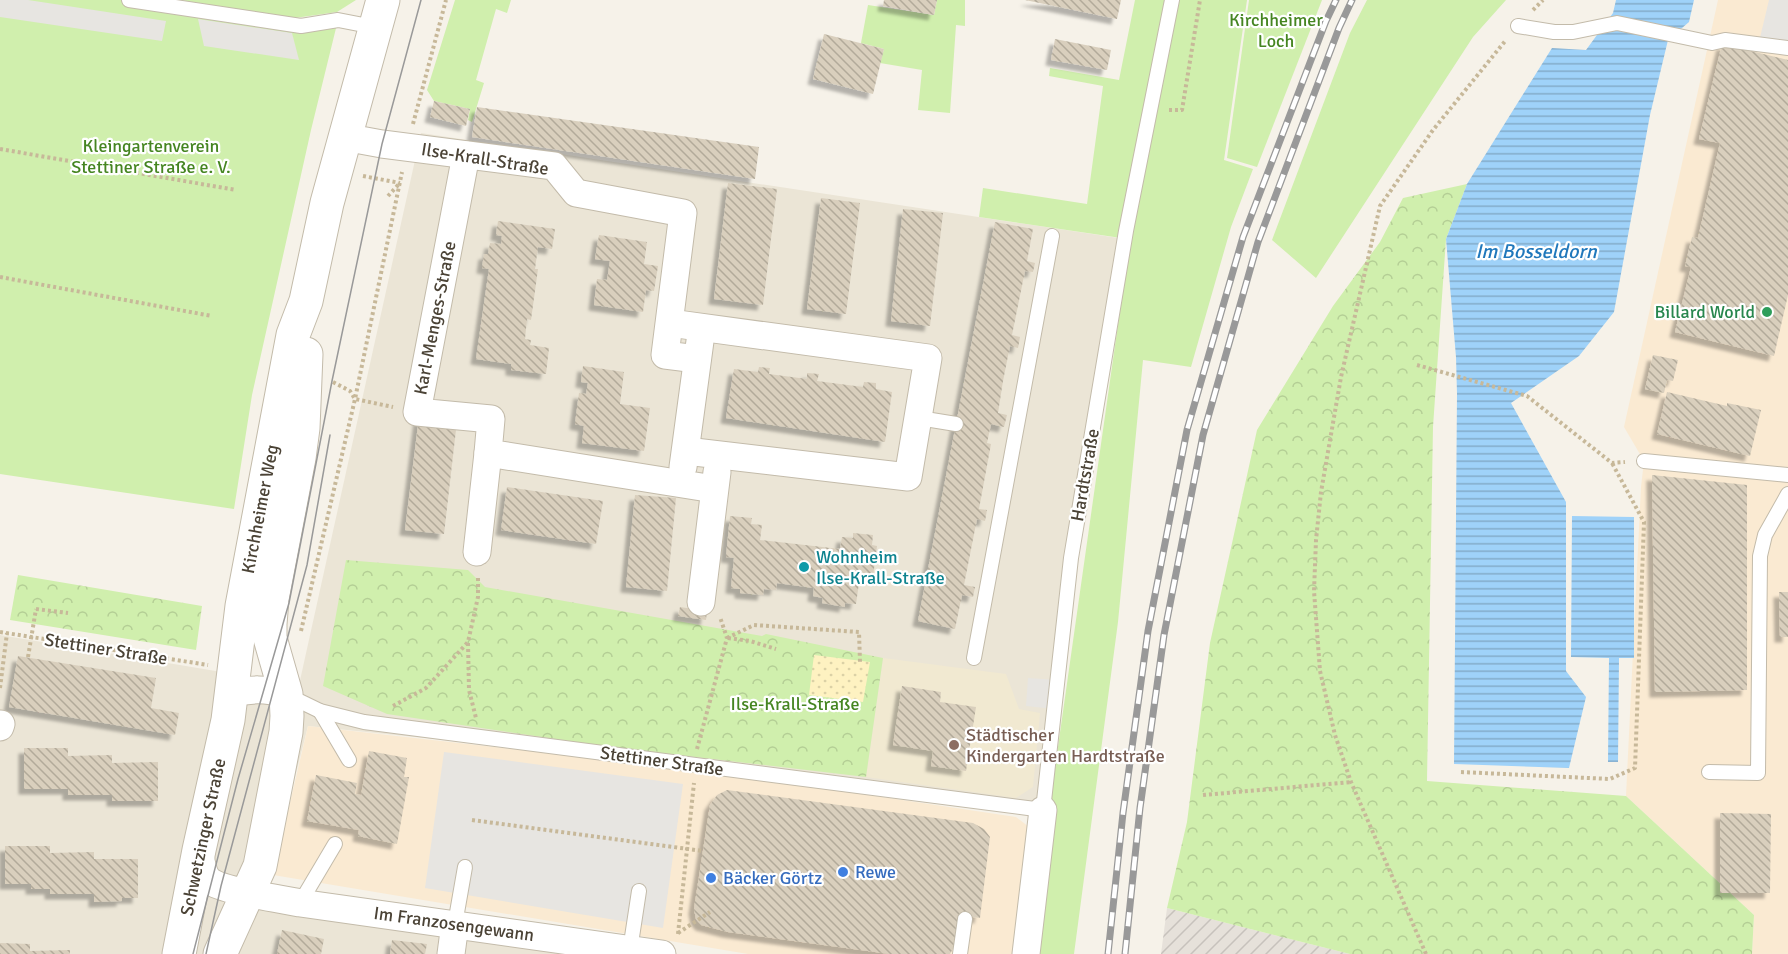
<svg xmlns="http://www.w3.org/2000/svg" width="1788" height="954" font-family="Signika,sans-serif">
<defs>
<pattern id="industrial-furrows" width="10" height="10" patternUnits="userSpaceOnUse" patternTransform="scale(1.5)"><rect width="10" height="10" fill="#e6e1da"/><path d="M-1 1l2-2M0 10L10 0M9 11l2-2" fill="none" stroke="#c7c2bc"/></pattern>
<pattern id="forest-crowns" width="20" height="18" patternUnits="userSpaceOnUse" patternTransform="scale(1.5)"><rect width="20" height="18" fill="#d0efad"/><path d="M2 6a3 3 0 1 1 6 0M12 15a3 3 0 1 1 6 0" fill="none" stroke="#b4ce95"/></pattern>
<pattern id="sand-dots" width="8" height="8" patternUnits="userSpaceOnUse" patternTransform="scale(1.5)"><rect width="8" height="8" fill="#fef2c1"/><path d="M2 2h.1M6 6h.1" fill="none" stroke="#dbd1a6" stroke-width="1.8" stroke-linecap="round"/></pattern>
<pattern id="water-rules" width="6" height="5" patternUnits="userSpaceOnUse" patternTransform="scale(1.5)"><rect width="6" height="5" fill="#9fd2f9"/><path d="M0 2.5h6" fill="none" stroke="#84acca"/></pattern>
<pattern id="building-back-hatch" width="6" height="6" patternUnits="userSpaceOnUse" patternTransform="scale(1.5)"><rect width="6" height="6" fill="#d9cfbd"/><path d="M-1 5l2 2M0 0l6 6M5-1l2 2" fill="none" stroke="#b2aa9a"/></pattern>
<filter id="shadow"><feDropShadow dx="-5.5" dy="5.5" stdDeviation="1.5" flood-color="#0004"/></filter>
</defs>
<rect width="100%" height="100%" fill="#f6f2e9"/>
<!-- residential -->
<polygon fill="#ebe5d6" points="421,133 1125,239 1071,558 1043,810 696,766 308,726 264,899 604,954 0,954 0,635 299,685"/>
<!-- commercial -->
<g fill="#faead2">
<polygon points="1718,0 1788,0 1788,954 1752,954 1754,915 1626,796 1641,487 1644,461 1624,427"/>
<polygon points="308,726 708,771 1016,817 1033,830 1019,954 748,954 273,875"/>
</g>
<!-- industrial -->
<polygon fill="url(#industrial-furrows)" points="1167,908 1350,954 1161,954"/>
<!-- education -->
<polygon fill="#f1e9d1" points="883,658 1006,674 1019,709 1040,713 1033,787 1016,798 866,777"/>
<!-- green -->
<g fill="#d0efad">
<polygon points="0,0 129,0 301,26 338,20 311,130 252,395 234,509 0,474"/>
<polygon points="180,0 356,0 337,12 295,18"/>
<polygon points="455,0 511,0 507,13 496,9 476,80 484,83 472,122 468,120 470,109 434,101 427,90"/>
<polygon points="937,0 965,0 965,26 956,25 950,113 918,110 922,70 880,63 884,49 861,43 868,5 934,15"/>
<polygon points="1135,0 1165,0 1121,238 979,217 983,188 1087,204 1103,86 1049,76 1050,68 1119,80"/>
<polygon points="1176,0 1247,0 1224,160 1253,169 1231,227 1191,367 1143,360 1118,622 1074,954 1035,954 1049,810 1131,233"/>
<polygon points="1249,0 1322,0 1257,167 1227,158"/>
<polygon points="1367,0 1506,0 1473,37 1316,278 1272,240 1350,33"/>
</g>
<!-- forest -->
<g fill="url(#forest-crowns)">
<polygon points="1467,184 1446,239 1433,427 1427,781 1626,796 1754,915 1752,954 1350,954 1167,908 1187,822 1210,643 1257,430 1333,306 1380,242 1403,198"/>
<polygon points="346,560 468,570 485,587 762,636 766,634 883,658 866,777 610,747 387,714 323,686"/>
<polygon points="18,575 202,606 196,650 10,620"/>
</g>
<!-- sand -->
<polygon fill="url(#sand-dots)" points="814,655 870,662 863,702 809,695"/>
<!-- parking -->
<g fill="#e7e5e1">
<polygon points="0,0 28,0 166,21 162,41 0,17"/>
<polygon points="1769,0 1788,0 1788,53 1758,46"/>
<polygon points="198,19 292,33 299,60 204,46"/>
<polygon points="1028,678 1057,680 1054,709 1026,706"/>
<polygon points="444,752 683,784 663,928 425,888"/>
</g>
<!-- water -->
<g fill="url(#water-rules)">
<polygon points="1616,0 1694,0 1689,22 1668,40 1650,115 1614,312 1579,356 1511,403 1566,502 1566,671 1586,697 1569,768 1454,764 1457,394 1456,357 1446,239 1467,184 1552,48 1586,50 1613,13"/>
<polygon points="1572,516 1634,517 1634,658 1619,658 1618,762 1608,762 1609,658 1571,657"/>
</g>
<!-- building -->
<g fill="url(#building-back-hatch)" filter="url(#shadow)">
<polygon points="884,0 937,0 934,15 883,6"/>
<polygon points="1025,0 1121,0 1117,19"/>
<polygon points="824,34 884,49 873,94 813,79"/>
<polygon points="1055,39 1111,50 1107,70 1051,60"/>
<polygon points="1722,44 1788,60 1788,295 1774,356 1675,332 1691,267 1685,266 1692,237 1698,238 1720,143 1699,139"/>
<polygon points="434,101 470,109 466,126 430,117"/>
<polygon points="477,107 759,147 755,179 472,137"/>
<polygon points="728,183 777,189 763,305 714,299"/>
<polygon points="821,198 860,203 846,314 807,309"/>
<polygon points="903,209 943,213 930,326 891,321"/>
<polygon points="498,221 555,229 552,249 538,247 535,269 538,269 531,320 527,319 525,339 531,340 530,345 549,348 546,374 511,370 511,364 476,359 489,269 482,268 484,254 488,254 490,243 501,244 502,236 496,235"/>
<polygon points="995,222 1033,229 1027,261 1035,263 1033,272 1025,271 1012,335 1020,337 1018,348 1010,346 1003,381 998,413 1007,415 1004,427 991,424 987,443 991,444 979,509 987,510 985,521 977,519 964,585 975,587 973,597 962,595 955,629 918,621"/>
<polygon points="599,235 647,242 644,264 658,266 654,291 646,290 643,312 594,305 597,279 607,280 610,261 595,259"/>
<polygon points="1653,355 1678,360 1673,381 1667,380 1664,393 1645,389"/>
<polygon points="583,366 624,372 620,404 650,408 644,451 582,443 584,426 575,424 579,393 586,394 588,383 581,382"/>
<polygon points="759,367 770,368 769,374 807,379 807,373 819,374 817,381 863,387 864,382 876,383 876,389 892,392 885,442 726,418 734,369 758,372"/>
<polygon points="1667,392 1727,406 1727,403 1761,410 1750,456 1657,434"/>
<polygon points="419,417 457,421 444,534 405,530"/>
<polygon points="1652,475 1747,485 1747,690 1655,692"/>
<polygon points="507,487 603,501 596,544 501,530"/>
<polygon points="635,495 676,498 667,591 626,587"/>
<polygon points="730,516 752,518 751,524 762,525 760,540 840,549 842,537 853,538 853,533 873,535 872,545 877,546 873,577 860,576 856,604 845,603 845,607 822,603 823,598 813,596 814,588 777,583 776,590 764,589 763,595 740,593 740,589 731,588 734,558 726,557"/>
<polygon points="1779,592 1788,592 1788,637 1780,637"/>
<polygon points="680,607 707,611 706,620 678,616"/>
<polygon points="18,656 156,678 151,708 179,713 175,735 9,707"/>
<polygon points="902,686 941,692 940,702 976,707 966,771 931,766 933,751 893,745"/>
<polygon points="24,748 68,748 68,756 112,755 112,763 158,762 158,801 112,801 112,795 68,795 68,789 24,789"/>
<polygon points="369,751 407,758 404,777 409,777 397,844 358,836 359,830 307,821 316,775 357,783 355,794 361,795"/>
<polygon points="727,790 973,823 984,829 990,837 980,918 958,915 956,943 950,954 890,954 728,932 701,925 696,919 694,909 710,805 717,795"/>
<polygon points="1720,813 1771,814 1770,893 1720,893"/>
<polygon points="5,846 50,846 50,853 94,852 94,859 138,859 138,898 122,898 122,901 94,902 94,894 50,894 50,889 31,889 31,884 5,884"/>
<polygon points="282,930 324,939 321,954 277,954"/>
<polygon points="392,940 427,944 425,954 390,954"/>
<polygon points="0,943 30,944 30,951 70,950 70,954 0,954"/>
</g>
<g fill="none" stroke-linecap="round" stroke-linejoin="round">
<defs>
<g id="service">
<polyline points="129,0 301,26 338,20 374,27"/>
<polyline points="1518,26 1554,32 1573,32 1617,23 1712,43 1725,40 1788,48"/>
<polyline points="919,418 956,424"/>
<polyline points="1644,461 1788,475"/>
<polyline points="974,658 1052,236"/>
<polyline points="287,695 320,711 364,722 1043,810 1071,558 1126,231 1172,0"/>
<polyline points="320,711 349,760"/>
<polyline points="1709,772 1758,773 1760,556 1765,535 1788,494"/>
<polyline points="300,903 335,844"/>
<polyline points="455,924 465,867"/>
<polyline points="630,950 639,891"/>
<polyline points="960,954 965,919"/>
</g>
<g id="minor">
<polyline points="344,137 382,144 554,166 576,193 683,213 665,355 697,359"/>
<polyline points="466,155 417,412 491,419 488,453 714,489"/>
<polyline points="670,323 928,358 908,477 686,451"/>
<polyline points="683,467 700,341"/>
<polyline points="477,552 488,453"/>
<polyline points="701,602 717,472"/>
<path d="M231,694C251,688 266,689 286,694"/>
<polyline points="0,727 1,724"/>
<path d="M199,850C201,859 202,875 210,881C223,891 282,899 300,903L662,954"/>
<polyline points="451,954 455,924"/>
<polyline points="1026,954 1043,810"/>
</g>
<g id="tertiary">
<polyline points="179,954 199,850 228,720 242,606 293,335 306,301 327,203 383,0"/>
<polyline points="220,954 260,866 286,732 287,716 286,694 270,638 270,624 272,599 299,458 303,428 306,354"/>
</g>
</defs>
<!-- service casing -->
<use href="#service" stroke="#c3bbaa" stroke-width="16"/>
<!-- minor casing -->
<use href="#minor" stroke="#c3bbaa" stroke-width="29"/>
<!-- tertiary casing -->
<use href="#tertiary" stroke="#c3bbaa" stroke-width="35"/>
<!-- path -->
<g stroke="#c7b899" stroke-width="4" stroke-dasharray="3 3" stroke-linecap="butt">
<polyline points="1533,10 1543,0"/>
<polyline points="1169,110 1182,110 1200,0"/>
<polyline points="413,124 446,0"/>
<polyline points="0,149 236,190"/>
<polyline points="363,176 400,183"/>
<polyline points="388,196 399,184"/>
<polyline points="0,277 212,316"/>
<polyline points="1417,365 1527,396 1612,463 1625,462"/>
<polyline points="333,382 350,391 355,399 393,407"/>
<polyline points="36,609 68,613"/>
<polyline points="301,631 355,399 402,172"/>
<polyline points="0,632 208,665"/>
<polyline points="727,638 754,625 859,632 860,662"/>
<polyline points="728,638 750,641 776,649"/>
<polyline points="468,643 469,690 476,718"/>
<polyline points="0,688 7,633"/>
<polyline points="393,706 426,688 468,642 478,597 478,577"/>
<polyline points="697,749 727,638 720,617"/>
<polyline points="1461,772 1610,779 1635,768 1644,522 1612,463"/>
<polyline points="1203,795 1351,782"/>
<polyline points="472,820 703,851"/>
<polyline points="678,933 710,912"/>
<polyline points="678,934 694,783"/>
<polyline points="1426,954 1351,782 1335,735 1320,671 1314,591 1316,540 1321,492 1341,377 1380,206 1433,130 1506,40"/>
</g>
<!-- service -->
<use href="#service" stroke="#fff" stroke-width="14"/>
<!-- minor -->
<use href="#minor" stroke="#fff" stroke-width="27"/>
<!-- tertiary -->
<use href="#tertiary" stroke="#fff" stroke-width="33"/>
<!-- tram -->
<g stroke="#999" stroke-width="1.5">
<polyline points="193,954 238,779 289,603 332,381 382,144 421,0"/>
<polyline points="206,954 221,886 307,565 330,435"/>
</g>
<defs>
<g id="rail">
<polyline points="1108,954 1123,813 1148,631 1187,430 1243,237 1326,21 1336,0"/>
<polyline points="1125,954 1140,808 1164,635 1203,435 1258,242 1339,28 1352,0"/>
</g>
</defs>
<!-- rail casing -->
<use href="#rail" stroke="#999" stroke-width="7"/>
<!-- rail -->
<use href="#rail" stroke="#fff" stroke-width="4.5" stroke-dasharray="14" stroke-linecap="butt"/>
<!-- path-bridge -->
<polyline stroke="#c7b899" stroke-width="4" stroke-dasharray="3 3" stroke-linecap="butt" points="28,657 36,609"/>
</g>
<!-- markers -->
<circle fill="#2e9e5b" stroke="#fff" stroke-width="2" cx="1767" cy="312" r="6"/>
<circle fill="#0f9aa8" stroke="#fff" stroke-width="2" cx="804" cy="567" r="6"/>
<circle fill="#8d6e63" stroke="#fff" stroke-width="2" cx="954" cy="745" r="6"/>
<g fill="#3f7fe0" stroke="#fff" stroke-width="2">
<circle cx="843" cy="872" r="6"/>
<circle cx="711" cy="878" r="6"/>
</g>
<g text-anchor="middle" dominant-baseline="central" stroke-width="4.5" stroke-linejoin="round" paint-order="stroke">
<!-- park labels -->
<g font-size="18" fill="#458521" stroke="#fff">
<text x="1276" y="20">Kirchheimer<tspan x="1276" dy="21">Loch</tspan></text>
<text x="151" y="146">Kleingartenverein<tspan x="151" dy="21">Stettiner Straße e. V.</tspan></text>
<text x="795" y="704">Ilse-Krall-Straße</text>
</g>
<!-- street labels -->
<g font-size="18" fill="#4b4336" stroke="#fff">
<text transform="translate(485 159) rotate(9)">Ilse-Krall-Straße</text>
<text transform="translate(435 318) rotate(-79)">Karl-Menges-Straße</text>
<text transform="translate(1085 475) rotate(-80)">Hardtstraße</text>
<text transform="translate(260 509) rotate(-79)">Kirchheimer Weg</text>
<text transform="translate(106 649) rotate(9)">Stettiner Straße</text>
<text transform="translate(662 761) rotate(8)">Stettiner Straße</text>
<text transform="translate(203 837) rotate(-78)">Schwetzinger Straße</text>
<text transform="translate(454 924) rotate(8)">Im Franzosengewann</text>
</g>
<!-- leisure labels -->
<g font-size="18" fill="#27864d" stroke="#fff" text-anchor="end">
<text x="1755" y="312">Billard World</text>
</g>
<!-- culture labels -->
<g font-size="18" fill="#0d838f" stroke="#fff" text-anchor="start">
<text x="816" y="557">Wohnheim<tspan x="816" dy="21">Ilse-Krall-Straße</tspan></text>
</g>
<!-- education labels -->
<g font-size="18" fill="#785e54" stroke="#fff" text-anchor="start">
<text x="966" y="735">Städtischer<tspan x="966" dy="21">Kindergarten Hardtstraße</tspan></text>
</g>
<!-- shop labels -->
<g font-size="18" fill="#366cbe" stroke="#fff" text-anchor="start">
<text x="855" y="872">Rewe</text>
<text x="723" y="878">Bäcker Görtz</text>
</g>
<!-- water labels -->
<g font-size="20" font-style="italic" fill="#2078bc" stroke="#fff">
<text x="1536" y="251">Im Bosseldorn</text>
</g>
</g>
</svg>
